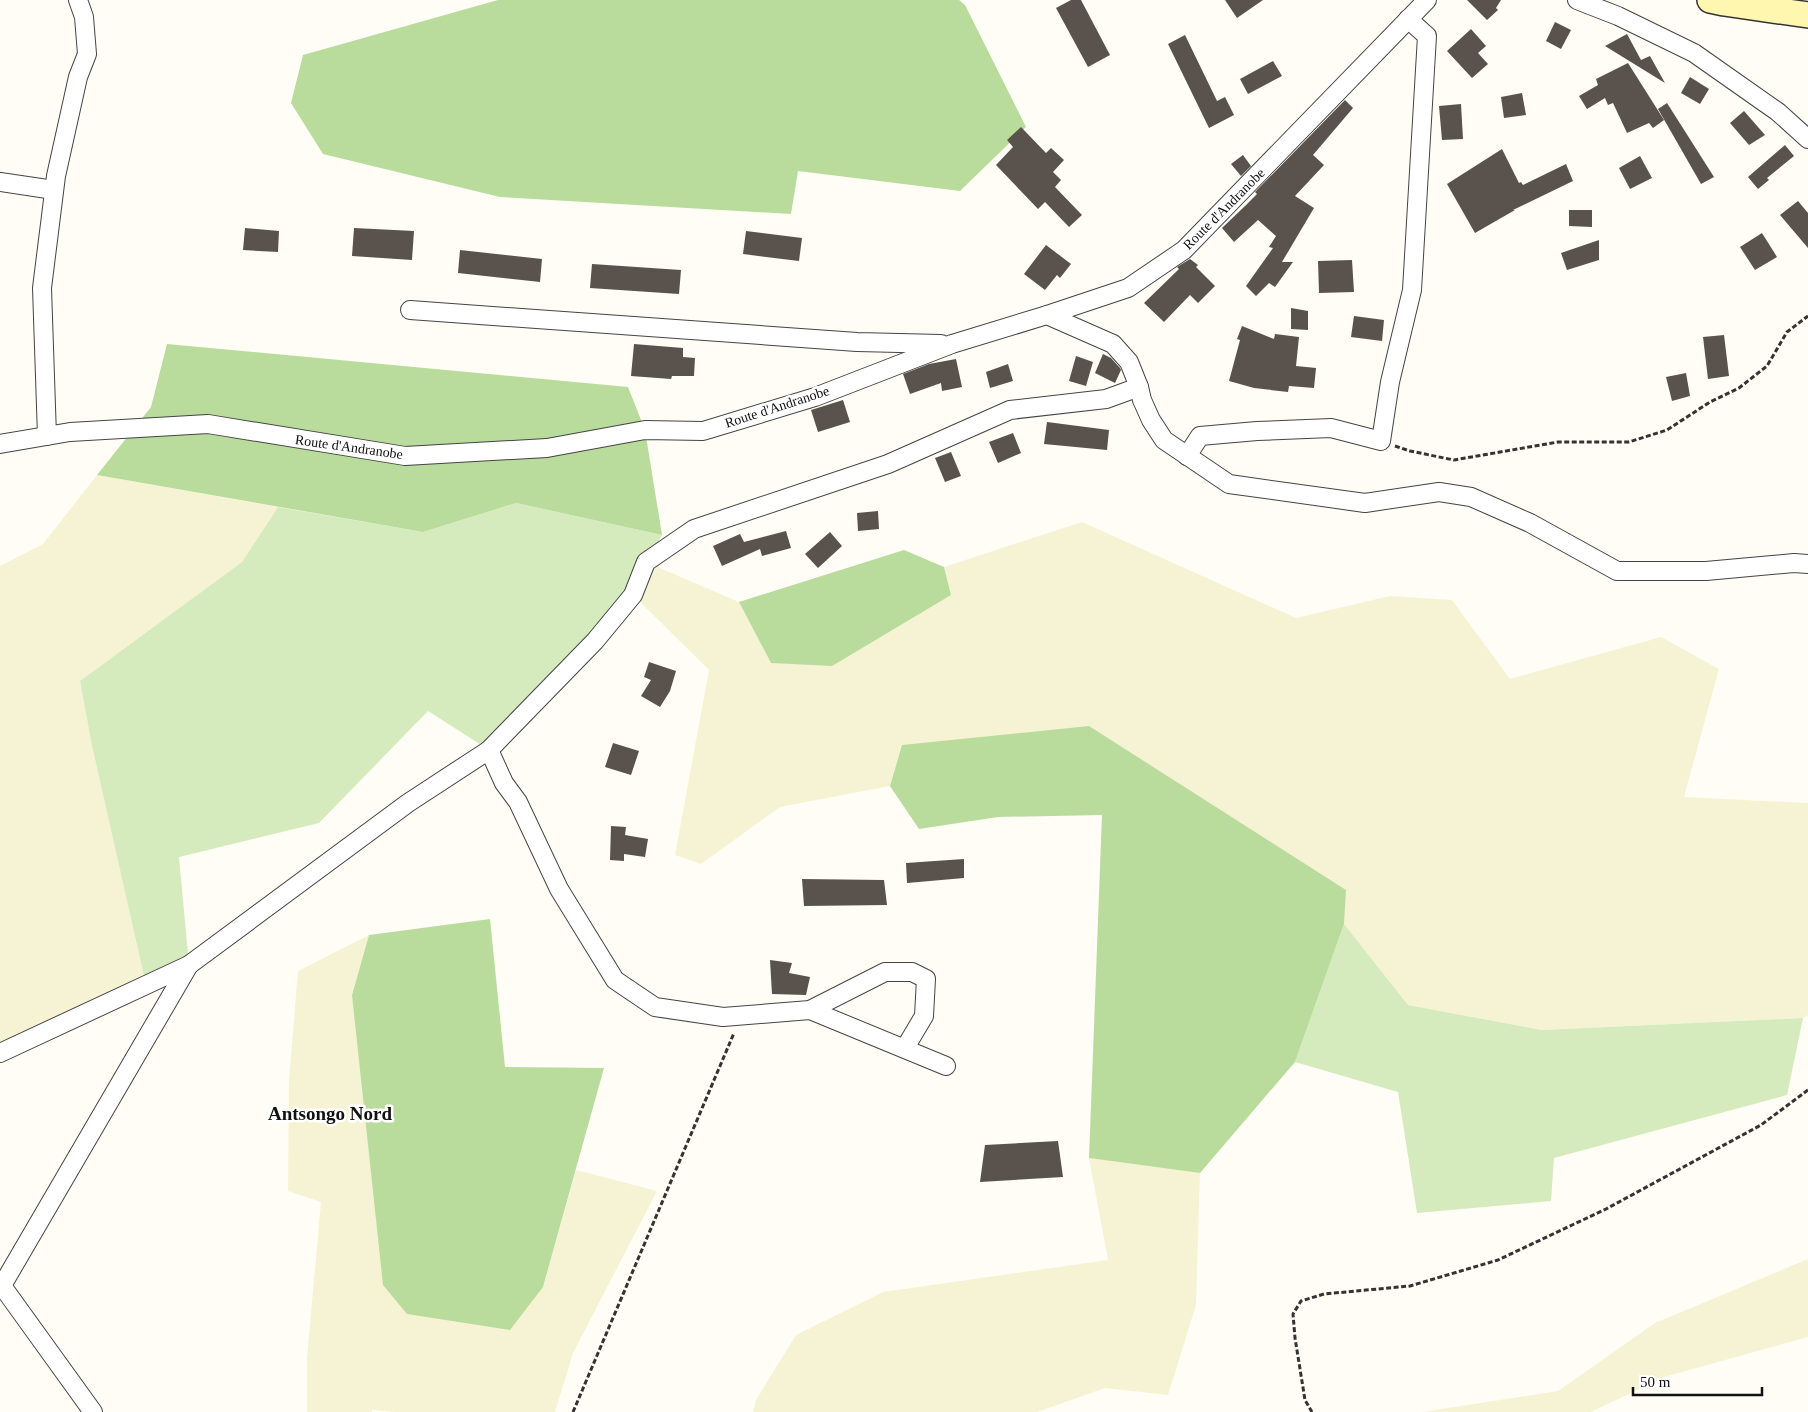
<svg xmlns="http://www.w3.org/2000/svg" width="1808" height="1412" font-family="Georgia,serif">
<rect width="100%" height="100%" fill="#fffdf5"/>
<!-- farmland -->
<g fill="#f6f3d4">
<polygon points="97,475 278,507 242,562 80,681 92,746 146,985 0,1053 0,566 43,544"/>
<polygon points="1082,522 1296,618 1390,596 1452,600 1510,679 1661,637 1719,669 1684,797 1808,803 1808,1015 1803,1018 1542,1030 1408,1005 1344,924 1345,890 902,745 890,786 780,807 701,864 675,855 709,670 633,595 646,562 739,602 771,663 951,595 944,567"/>
<polygon points="369,935 352,995 543,1287 576,1170 657,1191 573,1353 555,1412 396,1412 372,1410 372,1412 307,1412 307,1357 321,1202 288,1191 289,1080 298,971"/>
<polygon points="1089,1158 1200,1173 1196,1305 1168,1395 1105,1388 1037,1412 753,1412 756,1400 796,1335 883,1292 1108,1260"/>
<polygon points="1808,1259 1808,1337 1664,1377 1591,1412 1422,1412 1558,1391 1655,1323"/>
</g>
<!-- green -->
<g fill="#d5ebbd">
<polygon points="516,503 662,535 646,562 633,595 489,750 428,711 319,823 179,857 189,965 146,985 92,746 80,681 242,562 278,507 423,532"/>
<polygon points="1344,924 1408,1005 1542,1030 1803,1018 1787,1095 1554,1158 1551,1201 1417,1213 1398,1092 1295,1062"/>
</g>
<!-- forest -->
<g fill="#b9dc9c">
<polygon points="498,0 959,0 965,5 1026,127 960,191 798,171 791,214 500,197 323,154 291,103 303,55"/>
<polygon points="167,344 628,387 645,430 662,535 516,503 423,532 97,475 151,407"/>
<polygon points="904,550 944,567 951,595 832,666 771,663 739,602"/>
<polygon points="1089,726 1346,890 1344,924 1295,1062 1200,1173 1089,1158 1102,815 998,817 919,829 890,786 902,745"/>
<polygon points="490,919 505,1067 604,1068 543,1287 510,1330 407,1314 383,1285 352,995 369,935"/>
</g>
<!-- building -->
<g fill="#5a524d">
<polygon points="1071,0 1081,0 1110,55 1088,67 1056,8"/>
<polygon points="1225,0 1263,0 1237,18"/>
<polygon points="1467,0 1501,0 1496,8 1498,10 1487,20"/>
<polygon points="1555,22 1571,30 1561,49 1546,41"/>
<polygon points="1471,29 1486,46 1478,53 1488,64 1472,78 1447,51"/>
<polygon points="1627,34 1641,60 1650,56 1665,83 1605,46"/>
<polygon points="1185,35 1217,101 1225,97 1234,115 1209,128 1168,44"/>
<polygon points="1273,61 1282,76 1248,94 1240,79"/>
<polygon points="1628,63 1664,120 1653,128 1649,123 1627,133 1613,103 1608,105 1605,98 1587,109 1579,96 1598,85 1596,79"/>
<polygon points="1690,77 1709,89 1700,104 1681,93"/>
<polygon points="1522,93 1526,115 1504,118 1501,97"/>
<polygon points="1345,100 1353,108 1313,155 1324,165 1295,196 1314,208 1282,262 1293,262 1275,287 1269,283 1256,296 1246,286 1273,248 1269,247 1276,236 1258,220 1234,242 1222,228 1245,206 1257,194 1255,192"/>
<polygon points="1667,103 1714,177 1701,184 1658,109"/>
<polygon points="1461,104 1463,139 1442,140 1439,106"/>
<polygon points="1744,111 1765,135 1749,145 1730,123"/>
<polygon points="1021,127 1046,153 1051,148 1064,160 1053,172 1061,180 1055,187 1082,215 1069,227 1045,202 1038,209 996,165 1013,147 1007,140"/>
<polygon points="1785,145 1794,156 1767,178 1769,180 1758,189 1748,177"/>
<polygon points="1502,149 1519,183 1521,182 1523,185 1566,164 1573,181 1513,210 1515,210 1475,233 1447,184"/>
<polygon points="1243,155 1251,166 1241,176 1231,164"/>
<polygon points="1640,156 1652,178 1630,189 1619,168"/>
<polygon points="1798,201 1808,213 1808,248 1780,215"/>
<polygon points="1569,210 1592,210 1592,227 1569,226"/>
<polygon points="245,228 279,231 278,252 243,250"/>
<polygon points="354,228 414,231 412,260 352,256"/>
<polygon points="746,231 802,238 799,261 743,254"/>
<polygon points="1762,233 1777,257 1755,270 1740,247"/>
<polygon points="1599,240 1599,260 1567,270 1561,253"/>
<polygon points="1046,245 1071,264 1060,278 1057,275 1045,290 1024,274"/>
<polygon points="460,250 542,259 540,282 458,273"/>
<polygon points="1190,259 1198,265 1196,267 1215,286 1198,303 1190,295 1164,322 1144,303 1179,269 1177,267"/>
<polygon points="1352,260 1354,292 1319,293 1318,261"/>
<polygon points="592,264 681,270 679,294 590,288"/>
<polygon points="1291,308 1308,311 1308,330 1291,329"/>
<polygon points="1354,316 1384,320 1382,341 1351,337"/>
<polygon points="1242,326 1274,339 1275,334 1299,337 1296,366 1316,368 1314,388 1289,386 1288,392 1254,388 1229,381 1240,340 1237,339"/>
<polygon points="1724,335 1729,376 1708,379 1703,337"/>
<polygon points="634,344 683,348 683,357 695,358 694,376 672,376 671,379 631,376"/>
<polygon points="1103,354 1111,358 1120,368 1121,370 1115,383 1095,373"/>
<polygon points="1076,356 1093,362 1086,386 1069,381"/>
<polygon points="956,359 962,387 942,391 941,383 910,394 903,374 929,364"/>
<polygon points="1008,364 1013,381 990,388 986,372"/>
<polygon points="1686,373 1690,396 1672,401 1666,377"/>
<polygon points="843,400 850,422 818,432 811,410"/>
<polygon points="1047,422 1109,430 1107,450 1044,444"/>
<polygon points="1013,433 1021,453 998,463 989,442"/>
<polygon points="951,452 961,476 945,482 935,458"/>
<polygon points="878,511 879,529 858,531 857,513"/>
<polygon points="786,531 791,548 762,556 760,549 722,566 713,546 740,534 744,542"/>
<polygon points="830,532 842,546 818,568 805,554"/>
<polygon points="649,662 676,671 670,691 660,707 641,696 651,680 644,677"/>
<polygon points="613,743 639,751 631,775 605,767"/>
<polygon points="611,826 626,827 625,835 648,839 645,857 624,854 624,861 610,860"/>
<polygon points="964,859 964,878 907,883 906,863"/>
<polygon points="802,879 884,880 887,905 804,906"/>
<polygon points="770,960 792,963 789,973 810,977 806,995 772,994"/>
<polygon points="1058,1141 1063,1177 980,1182 985,1145"/>
</g>
<g fill="none" stroke-linecap="round" stroke-linejoin="round">
<defs>
<g id="street">
<polyline points="1577,0 1618,16 1694,53 1778,112 1808,139"/>
<polyline points="0,182 54,190"/>
<polyline points="410,310 857,342 941,344"/>
<polyline points="1139,387 1142,400 1151,420 1164,440 1229,484 1365,503 1439,492 1471,497 1530,523 1617,571 1706,571 1794,563 1808,564"/>
<polyline points="47,436 42,288 56,176 78,77 87,54 84,17 78,0"/>
<polyline points="0,444 70,432 208,424 405,456 547,448 645,430 703,431 815,397 952,344 1047,315 1128,288 1184,250 1427,0"/>
<polyline points="1187,456 1200,436 1257,431 1331,428 1381,441 1390,382 1412,290 1427,36 1408,19"/>
<polyline points="489,750 504,783 518,802 559,889 615,980 655,1007 723,1017 810,1010 885,972 912,972 926,979 924,1016 905,1048"/>
<polyline points="810,1010 946,1066"/>
<polyline points="0,1053 189,965 408,803 489,750 595,641 633,595 646,562 694,529 888,464 1010,410 1106,399 1139,387 1129,362 1113,344 1047,315"/>
<polyline points="0,1283 93,1412"/>
<polyline points="0,1289 189,965"/>
</g>
<polyline id="secondary" points="1710,0 1724,3 1808,15"/>
</defs>
<!-- street casing -->
<use href="#street" stroke="#444" stroke-width="20"/>
<!-- secondary casing -->
<use href="#secondary" stroke="#333" stroke-width="28"/>
<!-- path -->
<g stroke="#333" stroke-width="3" stroke-dasharray="5 2.5" stroke-linecap="butt">
<polyline points="1395,446 1410,451 1454,460 1558,442 1629,442 1667,430 1710,402 1739,388 1767,366 1787,332 1808,316"/>
<polyline points="573,1412 734,1033"/>
<polyline points="1312,1412 1305,1400 1295,1338 1293,1314 1301,1301 1324,1294 1410,1286 1498,1260 1606,1209 1761,1125 1808,1090"/>
</g>
<!-- street -->
<use href="#street" stroke="#fff" stroke-width="18"/>
<!-- secondary -->
<use href="#secondary" stroke="#fff6b0" stroke-width="25"/>
</g>
<g text-anchor="middle" dominant-baseline="central" stroke-width="5" stroke-linejoin="round" paint-order="stroke">
<!-- street labels -->
<g font-size="14" fill="#111" stroke="#fff">
<text transform="translate(1224 209) rotate(-45)">Route d'Andranobe</text>
<text transform="translate(777 407) rotate(-18)">Route d'Andranobe</text>
<text transform="translate(349 447) rotate(8)">Route d'Andranobe</text>
</g>
<!-- district labels -->
<g font-size="19" font-weight="bold" fill="#111" stroke="#fff">
<text x="330" y="1113">Antsongo Nord</text>
</g>
</g>
<!-- scale -->
<path d="M1633 1387v8h129v-8" fill="none" stroke="#111111" stroke-width="2.5"/>
<text x="1640" y="1387" font-size="15" fill="#111111" stroke="#ffffff" stroke-width="4" paint-order="stroke">50 m</text>
</svg>
